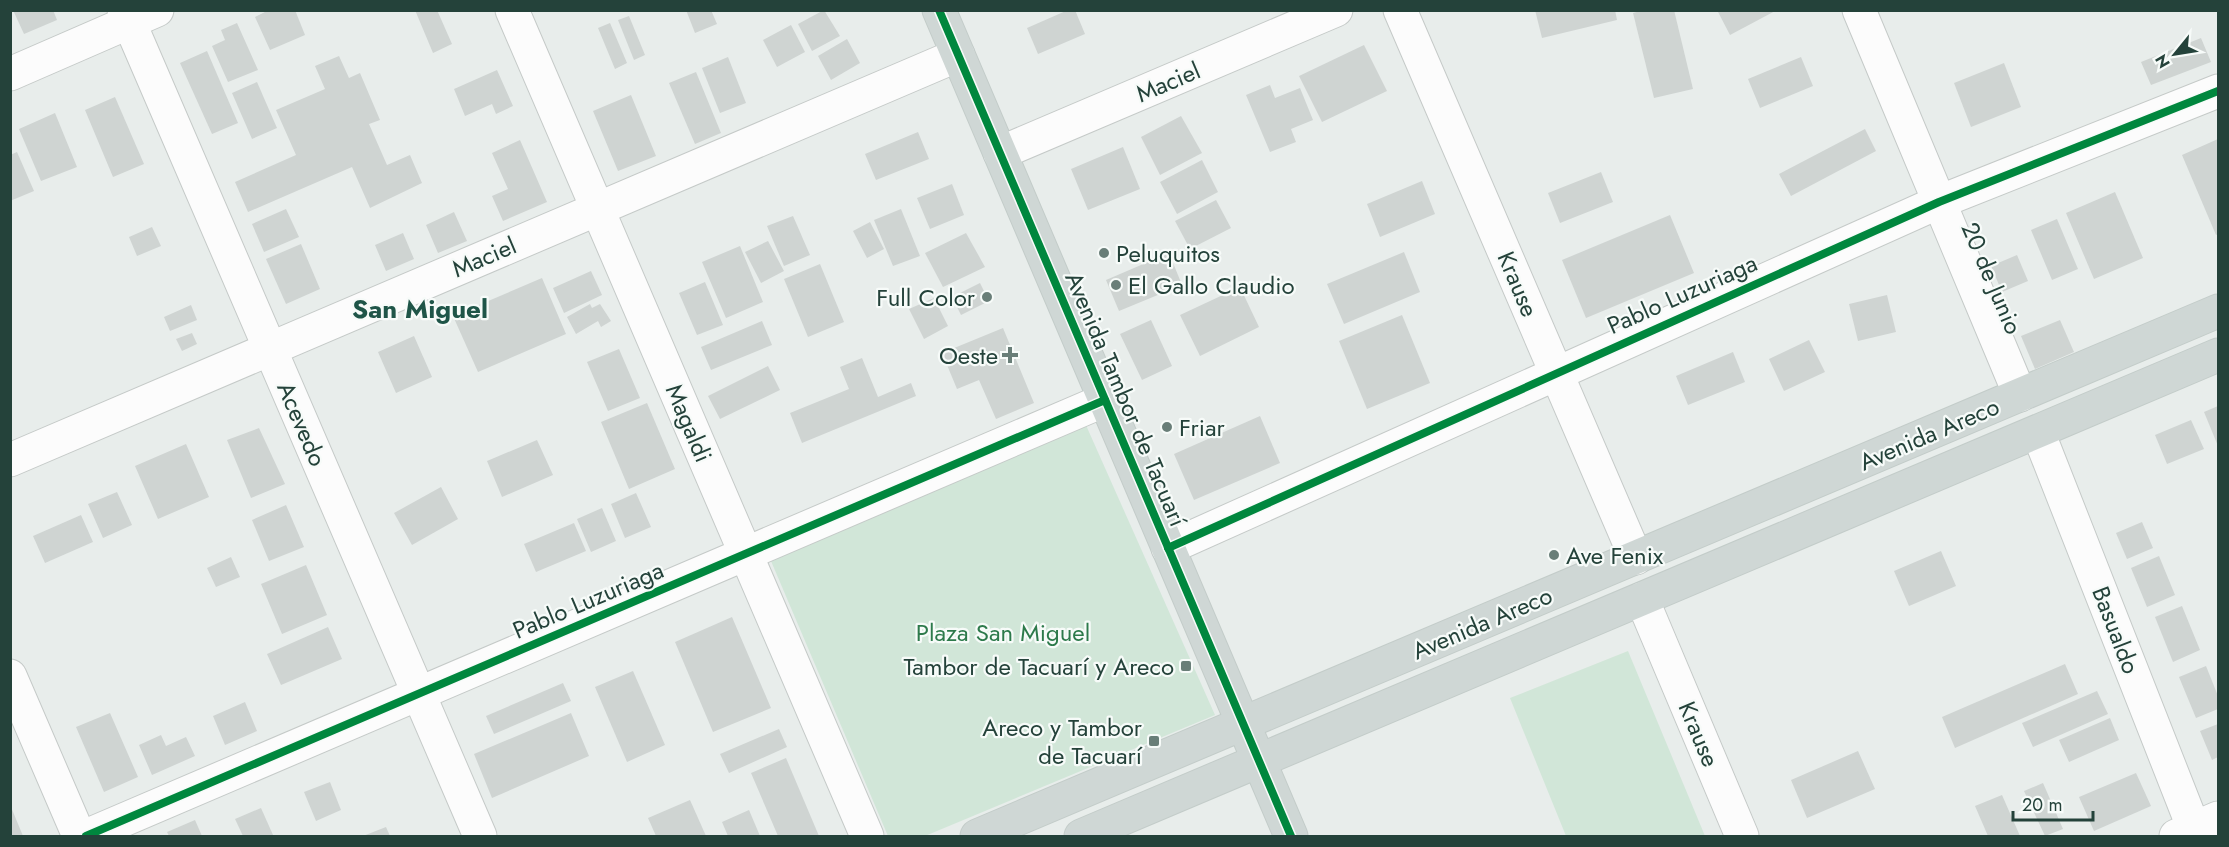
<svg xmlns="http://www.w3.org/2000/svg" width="2229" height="847" font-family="Jost,sans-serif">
<rect width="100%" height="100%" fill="#e8edeb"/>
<!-- green -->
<g fill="#d1e6d8">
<polygon points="1085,423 1215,715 925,836 888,836 771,561"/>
<polygon points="1628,651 1705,836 1566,836 1510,698"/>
</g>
<!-- building -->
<g fill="#cfd4d2">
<polygon points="13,10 53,10 57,20 24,34"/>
<polygon points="269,10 295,10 305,35 270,50 255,17"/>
<polygon points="415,10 437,10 452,44 433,53"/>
<polygon points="686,10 711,10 717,24 695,33"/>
<polygon points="824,10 840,36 812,51 798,24"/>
<polygon points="1068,10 1075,10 1085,34 1038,54 1027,28"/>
<polygon points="1535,10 1615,10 1617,20 1542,38"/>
<polygon points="1644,10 1674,10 1693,89 1654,98 1633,13"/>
<polygon points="1717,10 1777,10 1730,35"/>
<polygon points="629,16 645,55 634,60 618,20"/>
<polygon points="237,23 258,70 228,82 212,46 225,40 221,30"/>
<polygon points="610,23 627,63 615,69 598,28"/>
<polygon points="791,25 805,52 777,67 763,40"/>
<polygon points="2201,38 2211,62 2151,85 2141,62"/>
<polygon points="847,39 860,63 831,80 818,56"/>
<polygon points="1364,45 1387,91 1322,122 1299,76"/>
<polygon points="207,51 238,123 212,134 180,63"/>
<polygon points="339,56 349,78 360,73 380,120 369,124 387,165 410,155 422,183 370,208 352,167 248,212 235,182 296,155 276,110 325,89 315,66"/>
<polygon points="728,57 746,103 720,113 702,68"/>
<polygon points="1801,57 1813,86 1760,108 1748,79"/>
<polygon points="2004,63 2021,107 1971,127 1954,83"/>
<polygon points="497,70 513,106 496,114 492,104 465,116 454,89"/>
<polygon points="696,72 721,133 695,144 669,83"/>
<polygon points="257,82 277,128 252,139 232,93"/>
<polygon points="1270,85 1275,98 1300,88 1313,120 1291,129 1296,142 1270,152 1246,95"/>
<polygon points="631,95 656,156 618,171 593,111"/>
<polygon points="115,97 144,164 113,177 85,110"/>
<polygon points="55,113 77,167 41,181 19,129"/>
<polygon points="1181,116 1202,153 1160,175 1141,137"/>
<polygon points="1865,129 1876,151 1791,196 1779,174"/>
<polygon points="918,132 929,159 876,180 865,154"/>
<polygon points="2218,139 2218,234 2216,235 2182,155"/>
<polygon points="520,140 547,202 503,221 492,196 508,189 492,153"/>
<polygon points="1123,147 1140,189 1088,210 1071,169"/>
<polygon points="17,152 34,191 10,201 10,155"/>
<polygon points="1202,160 1218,192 1177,214 1160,182"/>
<polygon points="1601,172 1613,202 1560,223 1548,193"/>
<polygon points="1422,181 1435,214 1380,237 1367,204"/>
<polygon points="952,184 964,215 930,229 917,198"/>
<polygon points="2115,192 2143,258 2094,279 2066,213"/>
<polygon points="1216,200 1231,228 1190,249 1175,221"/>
<polygon points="286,209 299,237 264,252 252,224"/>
<polygon points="901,209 920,256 893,266 874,220"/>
<polygon points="454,212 467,241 438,253 426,225"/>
<polygon points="1670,215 1694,273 1586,318 1562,260"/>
<polygon points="793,216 810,255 784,266 767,226"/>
<polygon points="2057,219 2078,269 2052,280 2031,230"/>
<polygon points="870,222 884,249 867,258 853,231"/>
<polygon points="152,227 161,246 137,256 129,237"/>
<polygon points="403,233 414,259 386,271 375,245"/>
<polygon points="966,233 985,267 943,287 925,253"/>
<polygon points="768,241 784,271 761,283 745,252"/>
<polygon points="301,244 320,289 286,304 266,259"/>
<polygon points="740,246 763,302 726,318 702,262"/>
<polygon points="1404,252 1420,292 1344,324 1327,284"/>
<polygon points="1169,253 1182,285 1119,311 1106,280"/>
<polygon points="2017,255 2028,281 2002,292 1991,266"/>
<polygon points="820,264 844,322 808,337 784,279"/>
<polygon points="591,271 602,295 564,313 553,288"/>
<polygon points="542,278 566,334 478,372 453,316"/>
<polygon points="705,282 723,325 697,335 679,293"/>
<polygon points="980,283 989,301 961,315 952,297"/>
<polygon points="1240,287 1259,327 1200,356 1180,315"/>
<polygon points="1887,295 1896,332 1858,341 1849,304"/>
<polygon points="934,298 948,326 924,339 909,309"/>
<polygon points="590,304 592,308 600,304 611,321 601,327 598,321 576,334 567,317"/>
<polygon points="191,305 197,320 170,331 164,317"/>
<polygon points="1402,315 1430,383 1367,409 1339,341"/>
<polygon points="1151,320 1172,366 1142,380 1120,334"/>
<polygon points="2060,320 2074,352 2035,369 2021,336"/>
<polygon points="762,321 772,345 711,370 701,347"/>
<polygon points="1003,328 1034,403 996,419 979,380 957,389 942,353"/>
<polygon points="192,333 197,344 182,351 176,339"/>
<polygon points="414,336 432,377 396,393 378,352"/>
<polygon points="1809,340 1825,372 1784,391 1769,359"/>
<polygon points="619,349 640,398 608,411 587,362"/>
<polygon points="1733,352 1745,382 1688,405 1676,376"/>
<polygon points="862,358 878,397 911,383 916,396 802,443 790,413 849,389 840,367"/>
<polygon points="768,366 780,390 720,419 708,396"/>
<polygon points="647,403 675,469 629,489 601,422"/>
<polygon points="2218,406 2218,446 2204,412"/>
<polygon points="1260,416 1280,463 1194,500 1174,454"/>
<polygon points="2191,420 2204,449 2167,464 2155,435"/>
<polygon points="259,428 285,484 251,498 227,440"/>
<polygon points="537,440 553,475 502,497 487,461"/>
<polygon points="186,444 209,497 158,519 135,466"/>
<polygon points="441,487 458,519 412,545 394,513"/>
<polygon points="117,492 132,525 103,538 88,504"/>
<polygon points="636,493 651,527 625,538 611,504"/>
<polygon points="286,505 304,547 269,561 252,520"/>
<polygon points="602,508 616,541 591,552 577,519"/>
<polygon points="81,515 93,542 45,563 33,536"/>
<polygon points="2142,522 2153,548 2127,559 2116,533"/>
<polygon points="574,523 586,551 536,572 524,544"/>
<polygon points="1941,551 1956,586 1909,606 1894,571"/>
<polygon points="2159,556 2175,595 2147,607 2131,568"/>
<polygon points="231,557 240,577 216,587 207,568"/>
<polygon points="306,565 327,615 282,634 261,584"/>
<polygon points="2182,606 2200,650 2173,662 2155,617"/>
<polygon points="732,617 771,708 713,732 675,642"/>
<polygon points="328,627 342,659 281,685 267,654"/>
<polygon points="2065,664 2078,694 1955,748 1942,717"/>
<polygon points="2206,666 2218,696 2218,709 2196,718 2179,677"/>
<polygon points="633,671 665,745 627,762 595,687"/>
<polygon points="563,683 571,701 494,734 486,716"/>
<polygon points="2097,691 2108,714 2033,747 2022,723"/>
<polygon points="245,702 257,731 225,745 213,716"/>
<polygon points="110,713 138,777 104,792 76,727"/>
<polygon points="571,713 589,756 492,798 474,754"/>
<polygon points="2110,718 2119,740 2069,762 2059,740"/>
<polygon points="2218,724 2218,757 2212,760 2200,731"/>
<polygon points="779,729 787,747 729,773 720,754"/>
<polygon points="161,735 166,746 186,737 195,756 152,775 139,745"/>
<polygon points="1858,751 1875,789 1807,818 1791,780"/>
<polygon points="786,758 819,836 778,836 751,773"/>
<polygon points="2136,773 2151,806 2094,831 2079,797"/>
<polygon points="330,782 341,810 316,821 304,792"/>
<polygon points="2043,783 2063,829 2045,836 2024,791"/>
<polygon points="2002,795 2020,836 1988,836 1975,806"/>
<polygon points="690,800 706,836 656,836 648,818"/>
<polygon points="11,807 23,836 10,836"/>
<polygon points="261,808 273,835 243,836 235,819"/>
<polygon points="749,810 760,836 728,836 722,822"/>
<polygon points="195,820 202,836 169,836 167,832"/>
<polygon points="386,827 390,836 363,836"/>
</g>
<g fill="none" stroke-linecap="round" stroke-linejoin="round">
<defs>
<g id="minor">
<polyline points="124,10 480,836"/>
<polyline points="512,10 867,836"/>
<polyline points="1400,10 1636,558"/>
<polyline points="1859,10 2020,395"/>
<polyline points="10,74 157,10"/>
<polyline points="1000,153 1336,10"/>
<polyline points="2038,432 2194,829"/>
<polyline points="10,460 958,55"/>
<polyline points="1168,548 1939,202 2218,91"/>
<polyline points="1642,599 1742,836"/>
<polyline points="10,676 79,836"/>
<polyline points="86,836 1105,400"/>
<polyline points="2176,836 2218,818"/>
</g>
<g id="major">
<polyline points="939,10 1291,836"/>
<polyline points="977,836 2218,311"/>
<polyline points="1081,836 2218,355"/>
</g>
</defs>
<!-- minor casing -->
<use href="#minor" stroke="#c5cac8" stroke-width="35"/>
<!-- major casing -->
<use href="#major" stroke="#c3ccc9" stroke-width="35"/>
<!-- minor -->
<use href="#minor" stroke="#fcfcfc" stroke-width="33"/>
<!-- major -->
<use href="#major" stroke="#cfd7d5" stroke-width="33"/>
<defs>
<g id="cycleway">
<polyline points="939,10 1291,836"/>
<polyline points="1168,548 1939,202 2218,91"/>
<polyline points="86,836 1105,400"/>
</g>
</defs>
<!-- cycleway casing -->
<use href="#cycleway" stroke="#f7fbf9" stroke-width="11"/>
<!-- cycleway -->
<use href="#cycleway" stroke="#00873e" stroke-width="8"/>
</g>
<!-- markers -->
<g fill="#697e78" stroke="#f7fbf9" stroke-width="2">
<circle cx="1104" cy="253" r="6"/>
<circle cx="1116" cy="285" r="6"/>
<circle cx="987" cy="297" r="6"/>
<path d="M1007 346h6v6h6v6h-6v6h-6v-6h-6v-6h6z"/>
<circle cx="1167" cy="427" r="6"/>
<circle cx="1554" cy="555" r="6"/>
<rect x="1180" y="660" width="12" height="12" rx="3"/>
<rect x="1148" y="735" width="12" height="12" rx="3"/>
</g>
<g text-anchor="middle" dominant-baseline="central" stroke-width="4.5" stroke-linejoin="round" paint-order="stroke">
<!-- street labels -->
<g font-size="24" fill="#24423a" stroke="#f7fbf9">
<text transform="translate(1168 82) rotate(-23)">Maciel</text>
<text transform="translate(484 257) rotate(-23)">Maciel</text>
<text transform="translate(1992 278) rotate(67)">20 de Junio</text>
<text transform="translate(1518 284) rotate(67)">Krause</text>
<text transform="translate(1682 294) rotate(-24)">Pablo Luzuriaga</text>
<text transform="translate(1126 399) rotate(67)">Avenida Tambor de Tacuarí</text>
<text transform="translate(689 423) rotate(67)">Magaldi</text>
<text transform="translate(302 424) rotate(67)">Acevedo</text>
<text transform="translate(1929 434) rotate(-23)">Avenida Areco</text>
<text transform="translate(588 600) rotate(-23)">Pablo Luzuriaga</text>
<text transform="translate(1482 623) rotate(-23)">Avenida Areco</text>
<text transform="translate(2116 630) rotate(69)">Basualdo</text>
<text transform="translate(1699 734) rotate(67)">Krause</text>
</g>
<!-- poi labels -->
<g font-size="24" fill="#24423a" stroke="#f7fbf9" text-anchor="start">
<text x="1116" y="253">Peluquitos</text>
<text x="1128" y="285">El Gallo Claudio</text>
<text x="975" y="297" text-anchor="end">Full Color</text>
<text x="998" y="355" text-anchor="end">Oeste</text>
<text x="1179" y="427">Friar</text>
<text x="1566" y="555">Ave Fenix</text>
<text x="1174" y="666" text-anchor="end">Tambor de Tacuarí y Areco</text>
<text x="1142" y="727" text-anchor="end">Areco y Tambor<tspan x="1142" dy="28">de Tacuarí</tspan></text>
</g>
<!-- park labels -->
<g font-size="24" fill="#2d7a4b" stroke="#f7fbf9">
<text x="1003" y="632">Plaza San Miguel</text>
</g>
<!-- neighbourhood labels -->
<g font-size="26" font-weight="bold" fill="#1f5548" stroke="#f7fbf9">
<text x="420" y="309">San Miguel</text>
</g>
</g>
<!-- border -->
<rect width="2229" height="847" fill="none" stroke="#24423a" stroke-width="24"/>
<!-- north arrow -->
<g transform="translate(2175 54) rotate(240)" stroke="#f7fbf9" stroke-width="4.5" paint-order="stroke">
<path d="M0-4.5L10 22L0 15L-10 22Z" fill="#24423a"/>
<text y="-9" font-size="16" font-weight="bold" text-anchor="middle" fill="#24423a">N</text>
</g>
<!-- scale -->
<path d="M2013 811v9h80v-9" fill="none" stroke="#24423a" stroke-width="3"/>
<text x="2022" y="811" font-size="18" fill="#24423a" stroke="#f7fbf9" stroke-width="4.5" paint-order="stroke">20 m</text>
</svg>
